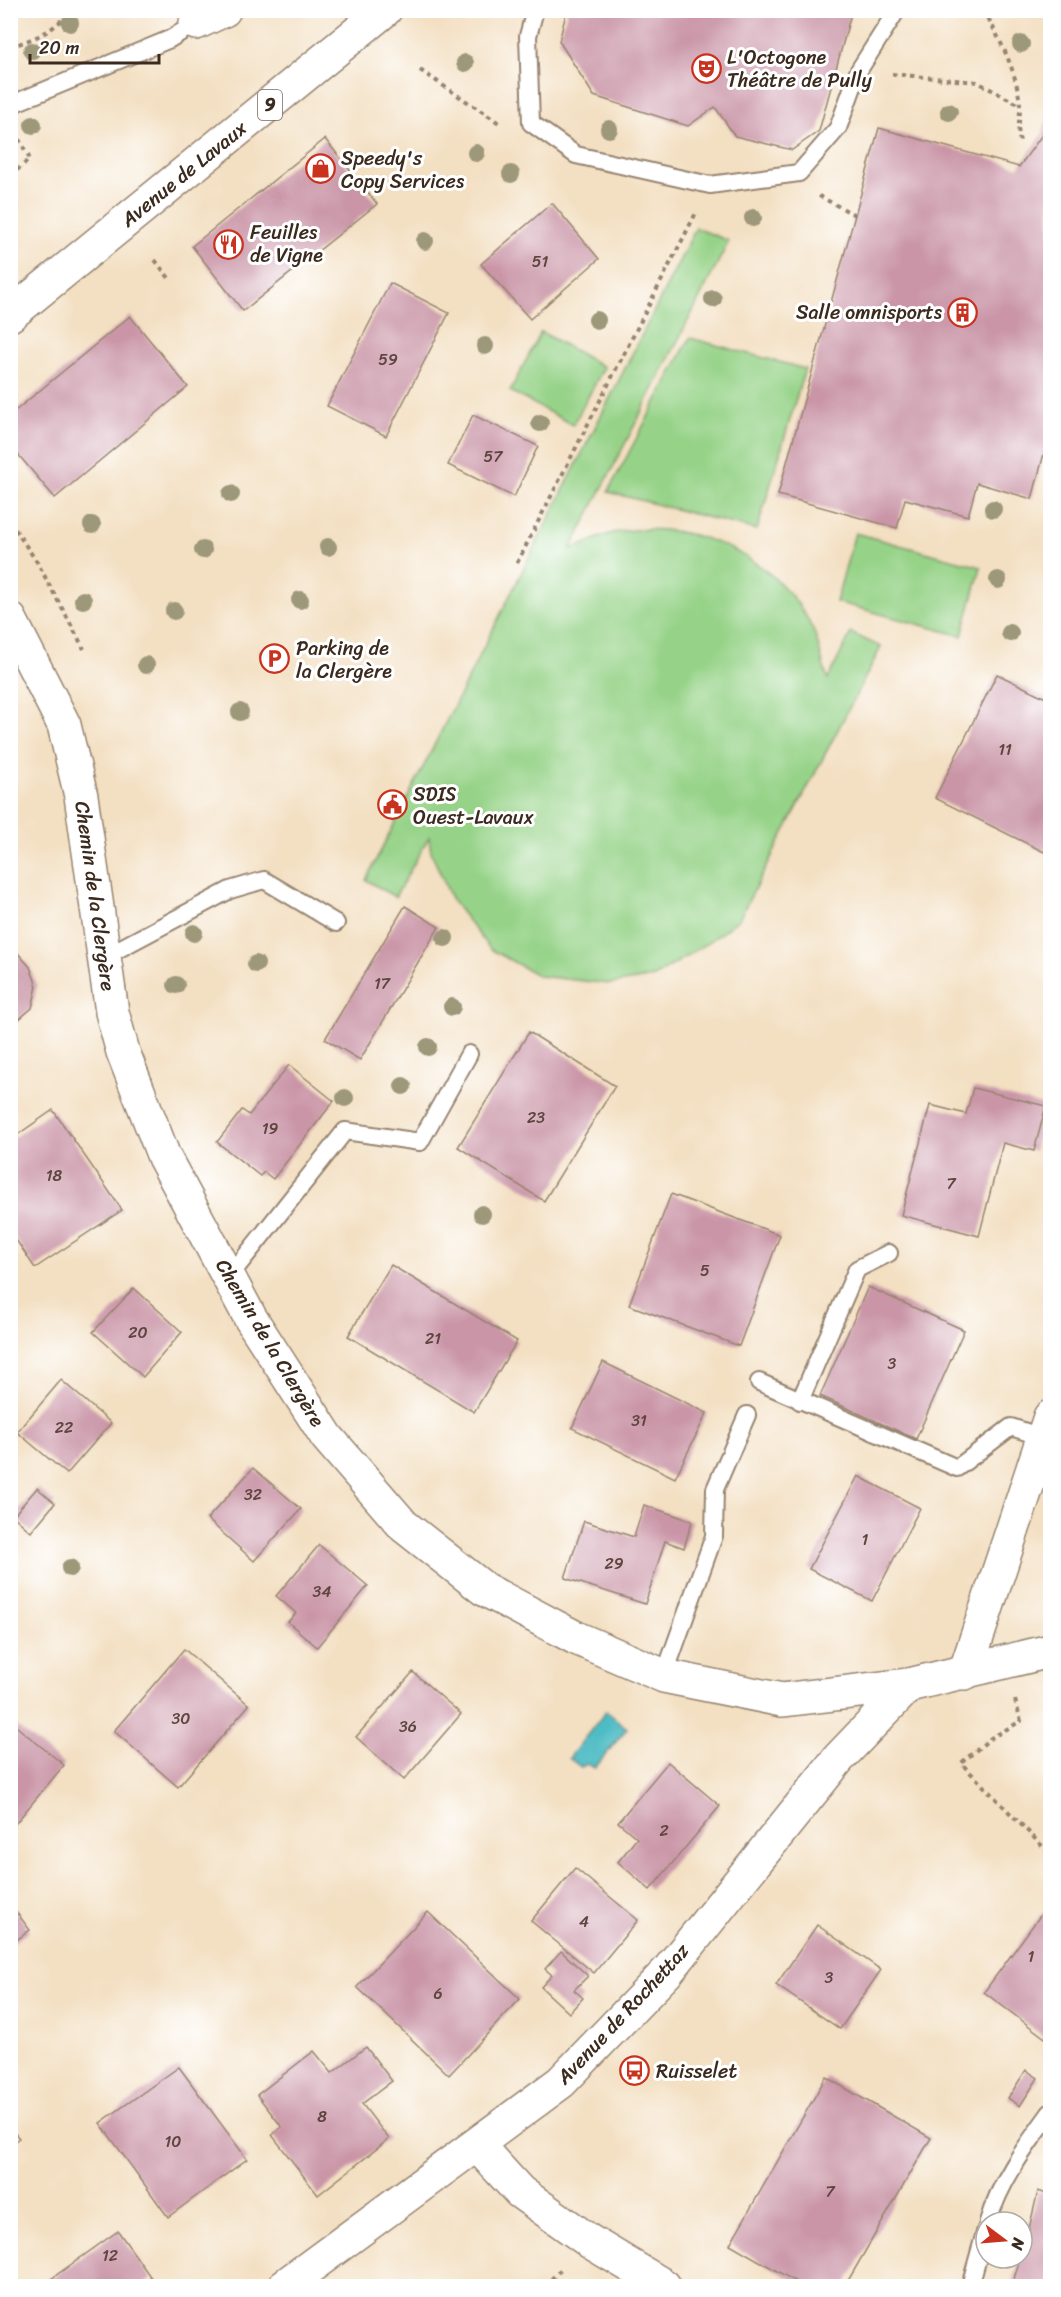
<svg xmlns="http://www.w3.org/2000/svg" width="1061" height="2297" font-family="Sriracha,sans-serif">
<rect width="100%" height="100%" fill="#fff"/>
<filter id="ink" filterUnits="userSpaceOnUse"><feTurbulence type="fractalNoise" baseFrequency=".0167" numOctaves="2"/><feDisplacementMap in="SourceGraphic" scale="12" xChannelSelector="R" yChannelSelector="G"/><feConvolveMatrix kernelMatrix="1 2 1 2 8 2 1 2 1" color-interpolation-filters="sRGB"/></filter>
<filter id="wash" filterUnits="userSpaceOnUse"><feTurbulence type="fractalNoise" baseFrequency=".008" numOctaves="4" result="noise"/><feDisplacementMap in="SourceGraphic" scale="24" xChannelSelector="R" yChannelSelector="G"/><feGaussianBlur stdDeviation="1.35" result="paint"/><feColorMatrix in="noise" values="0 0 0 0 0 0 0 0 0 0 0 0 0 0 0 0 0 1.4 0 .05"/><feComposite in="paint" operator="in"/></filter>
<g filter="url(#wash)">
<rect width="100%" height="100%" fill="#f3dfc1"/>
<!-- green -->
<g fill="#96d388" stroke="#687e53" stroke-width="1.5">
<path d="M696,228L729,241L571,549C586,545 602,534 618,532C693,518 781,559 813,630C820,645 821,663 828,679L851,633L881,647L739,919L712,940L654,977L611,984L539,976L490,949L452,900L431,852L429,837L395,897L366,880Z"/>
<polygon points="541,332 604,367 573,425 510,391"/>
<polygon points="690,338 805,369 757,530 608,492"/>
<polygon points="855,533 981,567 962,636 836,602"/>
</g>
<!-- water -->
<polygon fill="#4ebcc4" stroke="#447371" stroke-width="1.5" points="606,1711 627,1728 595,1768 587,1764 581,1767 569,1758"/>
<g id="blocks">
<!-- building -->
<g fill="#ca96a7">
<polygon points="567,10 852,10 819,131 792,150 735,136 715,107 688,126 594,96 559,41"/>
<polygon points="1050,108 1050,431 1032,499 977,483 968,516 905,499 897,528 778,495 879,128 1019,167 1042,135"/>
<polygon points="325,139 377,204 243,311 192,246"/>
<polygon points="552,203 599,259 530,319 481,264"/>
<polygon points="390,283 449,313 386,436 327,406"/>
<polygon points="130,316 188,387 55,498 10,445 10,415"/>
<polygon points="473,415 538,446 514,497 448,465"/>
<polygon points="997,674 1050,700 1050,840 1044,852 935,798"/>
<polygon points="405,906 439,927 360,1060 325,1039"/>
<polygon points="10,944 30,967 37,986 32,1008 10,1027"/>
<polygon points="529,1032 615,1086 544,1201 458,1147"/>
<polygon points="289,1065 334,1101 273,1179 264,1172 260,1176 217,1142 242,1110 249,1115"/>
<polygon points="973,1088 1046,1106 1034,1151 1003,1143 979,1236 901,1215 930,1105 966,1114"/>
<polygon points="53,1110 122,1210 35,1268 10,1231 10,1140"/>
<polygon points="671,1194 780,1235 739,1346 629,1305"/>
<polygon points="391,1265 517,1341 474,1412 348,1336"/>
<polygon points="868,1287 964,1330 916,1439 820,1396"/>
<polygon points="134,1288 182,1332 143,1377 93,1332"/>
<polygon points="603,1362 707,1413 675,1478 572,1428"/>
<polygon points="61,1380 111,1423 67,1474 17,1432"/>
<polygon points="253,1468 301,1509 254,1561 207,1519"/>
<polygon points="858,1476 920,1508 872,1601 809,1569"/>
<polygon points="37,1488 55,1503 31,1532 13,1516"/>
<polygon points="644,1505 692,1521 684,1548 665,1541 645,1604 565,1578 584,1521 634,1537"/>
<polygon points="319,1545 368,1586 317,1647 288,1622 296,1613 276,1596"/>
<polygon points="184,1649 249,1705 178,1787 114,1731"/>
<polygon points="413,1672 461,1714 404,1780 356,1737"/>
<polygon points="12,1723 64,1765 10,1830 10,1724"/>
<polygon points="668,1762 720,1806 650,1890 618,1862 637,1838 618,1822"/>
<polygon points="575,1868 638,1920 594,1973 531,1921"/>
<polygon points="10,1904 30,1930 10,1945"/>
<polygon points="428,1912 520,1999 449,2075 357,1987"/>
<polygon points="1042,1913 1050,1919 1050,2031 1045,2038 984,1992"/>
<polygon points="817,1925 881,1970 840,2029 776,1985"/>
<polygon points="561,1951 588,1976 574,1990 583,1998 569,2013 541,1987 552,1975 545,1969"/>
<polygon points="366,2047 392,2081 362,2104 389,2139 318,2195 272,2135 282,2127 257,2095 314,2051 332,2073"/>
<polygon points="179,2067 247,2159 168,2217 100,2123"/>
<polygon points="1026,2070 1038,2078 1020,2106 1008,2098"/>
<polygon points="826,2077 931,2138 845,2286 803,2286 730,2244"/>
<polygon points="10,2128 19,2138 10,2145"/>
<polygon points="1038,2191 1050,2195 1050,2286 1012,2286 1020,2258 1022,2258"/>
<polygon points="118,2231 152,2279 142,2286 56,2286 51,2279"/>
</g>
</g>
</g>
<g filter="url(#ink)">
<use href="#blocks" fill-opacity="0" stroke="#978470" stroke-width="1.5"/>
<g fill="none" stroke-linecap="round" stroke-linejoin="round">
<defs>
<g id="service">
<polyline points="535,10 528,36 531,123 576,155 710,185 799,173 838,128 859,70 897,10"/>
<polyline points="10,105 170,39 196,23"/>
<polyline points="102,958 230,890 264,880 336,923"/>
<polyline points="229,1277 345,1131 420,1142 469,1054"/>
<polyline points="759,1382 957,1468 1011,1427 1045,1438"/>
<polyline points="800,1401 857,1269 889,1253"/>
<polyline points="664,1676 714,1536 715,1489 747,1415"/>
<path d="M988,2222C999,2183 1026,2146 1050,2113"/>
<polyline points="970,2286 986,2229"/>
</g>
<g id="minor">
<polyline points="196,23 224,10"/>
<polyline points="965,1673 1050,1417"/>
<polyline points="478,2146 520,2192 589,2241 664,2286"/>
<polyline points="284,2286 561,2082 667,1972 839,1758 909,1685"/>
</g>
<polyline id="tertiary" points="10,619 64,725 81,796 112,1012 123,1052 164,1157 251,1319 327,1437 404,1526 484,1589 576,1638 664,1676 782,1700 909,1685 1050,1651"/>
<polyline id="primary" points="10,315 385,10"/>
</defs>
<!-- service casing -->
<use href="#service" stroke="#978470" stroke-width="20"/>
<!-- minor casing -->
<use href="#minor" stroke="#978470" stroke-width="36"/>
<!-- tertiary casing -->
<use href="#tertiary" stroke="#978470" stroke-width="36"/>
<!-- primary casing -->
<use href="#primary" stroke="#978470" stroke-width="36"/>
<!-- path -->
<g stroke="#978470" stroke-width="4" stroke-dasharray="4.5 4.5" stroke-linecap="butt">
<path d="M984,10C1000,41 1016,68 1020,104C1021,116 1016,130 1020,141"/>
<path d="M10,47C33,39 56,31 70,10"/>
<polyline points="420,70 499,123"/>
<polyline points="892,74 977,82 1020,105"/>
<polyline points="10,176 30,159 16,134"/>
<polyline points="819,196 855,215"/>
<polyline points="155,260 169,278"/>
<polyline points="10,522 37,562 84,649"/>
<polyline points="517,563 696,213"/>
<polyline points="1015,1700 1021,1721 991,1738 961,1763 1050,1854"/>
<polyline points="545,2286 561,2269"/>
</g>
<!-- service -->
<use href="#service" stroke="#fff" stroke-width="16"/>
<!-- minor -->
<use href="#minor" stroke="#fff" stroke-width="33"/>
<!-- tertiary -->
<use href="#tertiary" stroke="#fff" stroke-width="33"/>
<!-- primary -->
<use href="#primary" stroke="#fff" stroke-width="33"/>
</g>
<!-- trees -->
<g fill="#9d9879">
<circle cx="70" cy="23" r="9"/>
<circle cx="1021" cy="44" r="9"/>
<circle cx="32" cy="51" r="9"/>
<circle cx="465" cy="63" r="9"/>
<circle cx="949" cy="112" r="9"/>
<circle cx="33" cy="125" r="9"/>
<circle cx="609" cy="129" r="9"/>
<circle cx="476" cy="153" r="9"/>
<circle cx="511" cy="174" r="9"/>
<circle cx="753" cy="218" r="9"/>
<circle cx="425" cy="241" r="9"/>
<circle cx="713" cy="299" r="9"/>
<circle cx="597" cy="320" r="9"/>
<circle cx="485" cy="346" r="9"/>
<circle cx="540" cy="423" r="9"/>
<circle cx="231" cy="494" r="9"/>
<circle cx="993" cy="509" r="9"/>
<circle cx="92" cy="525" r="9"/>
<circle cx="328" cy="547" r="9"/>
<circle cx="203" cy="550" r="9"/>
<circle cx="998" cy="580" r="9"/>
<circle cx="83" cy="600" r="9"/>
<circle cx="300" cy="600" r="9"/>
<circle cx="174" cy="611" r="9"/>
<circle cx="1010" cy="633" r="9"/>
<circle cx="268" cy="657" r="9"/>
<circle cx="146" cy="665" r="9"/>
<circle cx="240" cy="712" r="9"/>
<circle cx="194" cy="933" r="9"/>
<circle cx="445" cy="938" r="9"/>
<circle cx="256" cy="964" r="9"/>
<circle cx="176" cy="985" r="9"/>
<circle cx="452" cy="1007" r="9"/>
<circle cx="428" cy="1047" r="9"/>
<circle cx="403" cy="1086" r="9"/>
<circle cx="345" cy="1098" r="9"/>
<circle cx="482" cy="1214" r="9"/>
<circle cx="70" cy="1568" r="9"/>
</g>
</g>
<!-- icons -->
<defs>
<symbol id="theatre-ring" viewBox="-11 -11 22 22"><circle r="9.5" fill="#fff" stroke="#c8321e" stroke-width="1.5"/><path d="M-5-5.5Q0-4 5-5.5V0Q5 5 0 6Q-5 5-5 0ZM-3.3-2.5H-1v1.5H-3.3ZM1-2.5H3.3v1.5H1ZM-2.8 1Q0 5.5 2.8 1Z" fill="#c8321e"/></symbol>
<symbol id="shop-ring" viewBox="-11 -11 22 22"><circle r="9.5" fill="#fff" stroke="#c8321e" stroke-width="1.5"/><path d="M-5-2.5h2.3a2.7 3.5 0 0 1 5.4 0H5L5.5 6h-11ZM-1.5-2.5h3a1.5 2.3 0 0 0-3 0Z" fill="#c8321e"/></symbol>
<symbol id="restaurant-ring" viewBox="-11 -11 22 22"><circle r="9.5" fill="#fff" stroke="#c8321e" stroke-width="1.5"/><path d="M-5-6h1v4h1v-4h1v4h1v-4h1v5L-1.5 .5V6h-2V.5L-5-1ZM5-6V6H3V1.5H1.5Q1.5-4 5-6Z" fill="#c8321e"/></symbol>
<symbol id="building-ring" viewBox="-11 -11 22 22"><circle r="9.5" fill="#fff" stroke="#c8321e" stroke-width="1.5"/><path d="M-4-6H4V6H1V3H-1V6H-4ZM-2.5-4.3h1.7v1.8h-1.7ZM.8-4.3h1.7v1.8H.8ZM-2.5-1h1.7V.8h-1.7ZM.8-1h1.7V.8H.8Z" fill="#c8321e"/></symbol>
<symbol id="parking-ring" viewBox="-11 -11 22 22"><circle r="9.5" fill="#fff" stroke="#c8321e" stroke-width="1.5"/><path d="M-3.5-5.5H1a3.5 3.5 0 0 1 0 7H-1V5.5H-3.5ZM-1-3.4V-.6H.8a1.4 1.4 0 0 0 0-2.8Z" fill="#c8321e"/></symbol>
<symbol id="civic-ring" viewBox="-11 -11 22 22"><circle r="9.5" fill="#fff" stroke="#c8321e" stroke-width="1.5"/><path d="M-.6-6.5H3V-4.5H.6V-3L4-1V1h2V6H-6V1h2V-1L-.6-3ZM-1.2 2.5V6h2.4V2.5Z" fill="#c8321e"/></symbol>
<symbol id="bus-ring" viewBox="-11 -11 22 22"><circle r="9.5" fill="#fff" stroke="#c8321e" stroke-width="1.5"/><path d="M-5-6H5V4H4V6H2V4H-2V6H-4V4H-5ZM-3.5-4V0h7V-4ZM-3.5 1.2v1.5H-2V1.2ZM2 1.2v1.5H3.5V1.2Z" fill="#c8321e"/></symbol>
</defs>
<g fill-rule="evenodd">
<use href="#theatre-ring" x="690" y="52" width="33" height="33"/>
<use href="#shop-ring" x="304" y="152" width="33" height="33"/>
<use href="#restaurant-ring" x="212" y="228" width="33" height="33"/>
<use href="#building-ring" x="946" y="296" width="33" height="33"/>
<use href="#parking-ring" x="258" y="642" width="33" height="33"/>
<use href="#civic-ring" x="376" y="788" width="33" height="33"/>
<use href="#bus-ring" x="618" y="2054" width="33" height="33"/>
</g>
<g text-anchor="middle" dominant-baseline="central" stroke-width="6" stroke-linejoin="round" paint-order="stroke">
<!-- number labels -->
<g font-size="16" fill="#5f4540">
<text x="540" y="261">51</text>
<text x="388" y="359">59</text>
<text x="493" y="456">57</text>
<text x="1005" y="749">11</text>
<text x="382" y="983">17</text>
<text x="536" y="1117">23</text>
<text x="270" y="1128">19</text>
<text x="54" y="1175">18</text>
<text x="951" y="1183">7</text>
<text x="705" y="1270">5</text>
<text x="138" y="1332">20</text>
<text x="433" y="1338">21</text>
<text x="892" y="1363">3</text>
<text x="639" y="1420">31</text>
<text x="64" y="1427">22</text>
<text x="253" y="1494">32</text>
<text x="865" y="1539">1</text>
<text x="614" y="1563">29</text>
<text x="322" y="1591">34</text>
<text x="181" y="1718">30</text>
<text x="408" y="1726">36</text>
<text x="664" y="1830">2</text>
<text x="584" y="1921">4</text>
<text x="1031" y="1956">1</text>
<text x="829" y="1977">3</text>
<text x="438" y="1993">6</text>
<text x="322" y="2116">8</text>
<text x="173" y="2141">10</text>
<text x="830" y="2191">7</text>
<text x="110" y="2255">12</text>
</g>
<!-- shield labels -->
<rect fill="#fff" stroke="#766a62" stroke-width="1.5" x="258" y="90" width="24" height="30" rx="4.5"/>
<g font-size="18" font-weight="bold" fill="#3b2a1e">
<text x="270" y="105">9</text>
</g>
<!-- poi labels -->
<g font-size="20" fill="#3b2a1e" stroke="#fff" text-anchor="start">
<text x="727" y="57">L'Octogone<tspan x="727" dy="23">Théâtre de Pully</tspan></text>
<text x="341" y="158">Speedy's<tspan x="341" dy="23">Copy Services</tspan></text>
<text x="250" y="232">Feuilles<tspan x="250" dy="23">de Vigne</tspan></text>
<text x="942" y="312" text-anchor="end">Salle omnisports</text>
<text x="296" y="648">Parking de<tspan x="296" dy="23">la Clergère</tspan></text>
<text x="413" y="794">SDIS<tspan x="413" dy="23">Ouest-Lavaux</tspan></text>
<text x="656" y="2071">Ruisselet</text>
</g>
<!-- street labels -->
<g font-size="20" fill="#3b2a1e" stroke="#fff">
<text transform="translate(184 174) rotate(-39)">Avenue de Lavaux</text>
<text transform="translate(95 896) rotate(82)">Chemin de la Clergère</text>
<text transform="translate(270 1343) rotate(59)">Chemin de la Clergère</text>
<text transform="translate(623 2014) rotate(-47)">Avenue de Rochettaz</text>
</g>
</g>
<!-- margin -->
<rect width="1061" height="2297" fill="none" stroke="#fff" stroke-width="36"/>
<!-- north arrow -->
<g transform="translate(1004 2240) rotate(106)"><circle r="28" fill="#ffffff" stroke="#b1aaa5" stroke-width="1.5"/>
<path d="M0-4.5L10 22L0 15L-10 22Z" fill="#c8321e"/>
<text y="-9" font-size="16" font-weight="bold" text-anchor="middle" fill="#3b2a1e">N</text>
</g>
<!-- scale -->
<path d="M30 54v9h129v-9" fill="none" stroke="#3b2a1e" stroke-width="3"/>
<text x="39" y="54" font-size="18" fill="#3b2a1e" stroke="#ffffff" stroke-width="4.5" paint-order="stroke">20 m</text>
</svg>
